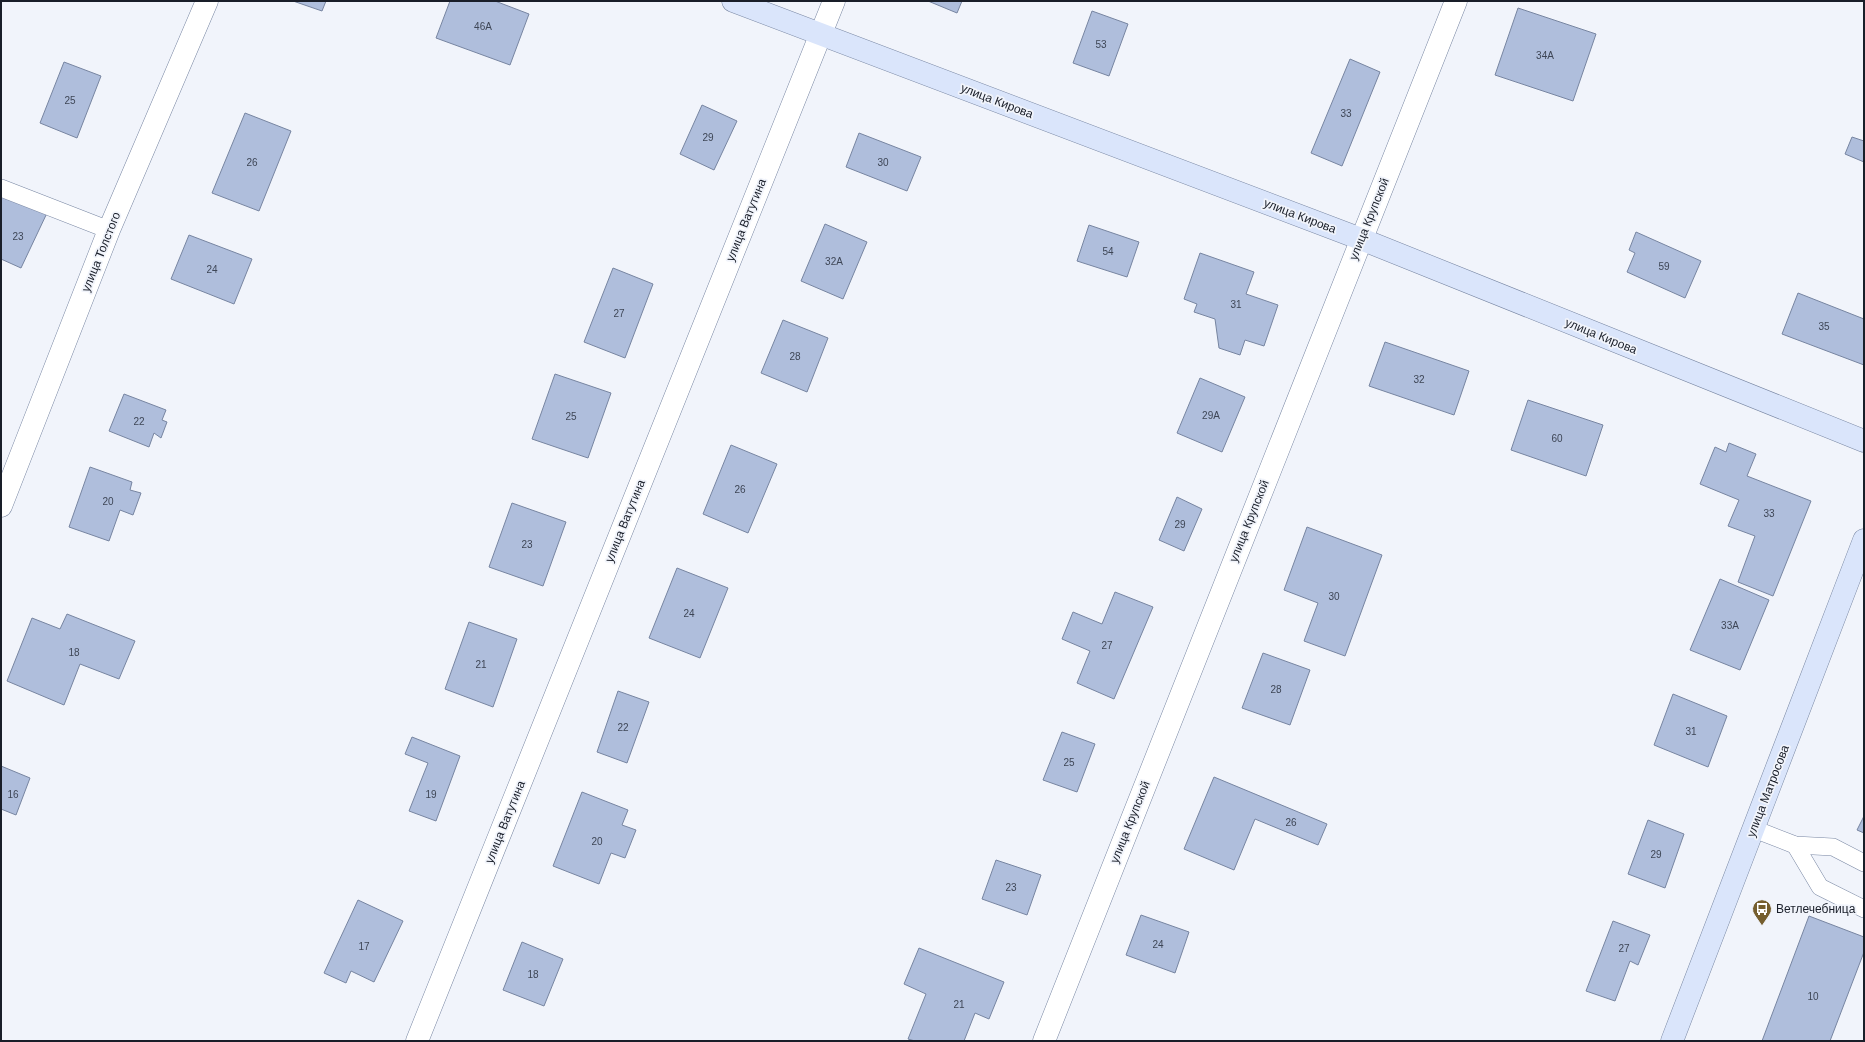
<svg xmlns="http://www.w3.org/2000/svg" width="1865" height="1042" font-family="Arial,sans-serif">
<rect width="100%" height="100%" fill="#f1f4fb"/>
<!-- building -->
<g fill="#afbedc" stroke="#7785a1">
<polygon points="293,1 326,1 322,11"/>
<polygon points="450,1 495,1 529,14 510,65 436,38"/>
<polygon points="928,1 962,1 957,13"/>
<polygon points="1518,8 1596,34 1573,101 1495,75"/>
<polygon points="1092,11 1128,24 1109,76 1073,63"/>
<polygon points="1350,59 1380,72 1342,166 1311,153"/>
<polygon points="64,62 101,76 77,138 40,123"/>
<polygon points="702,105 737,121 714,170 680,154"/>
<polygon points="245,113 291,131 259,211 212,193"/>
<polygon points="859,133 921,157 907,191 846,167"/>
<polygon points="1852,137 1864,141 1864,162 1845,154"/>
<polygon points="1,192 47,213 21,268 1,259"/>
<polygon points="825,224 867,242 843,299 801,281"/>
<polygon points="1089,225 1139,242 1127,277 1077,261"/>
<polygon points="1636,232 1701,261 1685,298 1627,272 1635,253 1629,250"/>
<polygon points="189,235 252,259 234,304 171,279"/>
<polygon points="1200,253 1254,272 1246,294 1278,305 1264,346 1245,340 1240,355 1219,348 1215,319 1194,312 1197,304 1184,299"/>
<polygon points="613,268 653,284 625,358 584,342"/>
<polygon points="1798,293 1864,319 1864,365 1782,334"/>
<polygon points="783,320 828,338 807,392 761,373"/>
<polygon points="1385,342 1469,371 1454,415 1369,386"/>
<polygon points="555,374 611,393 588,458 532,439"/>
<polygon points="1200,378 1245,397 1222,452 1177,433"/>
<polygon points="124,394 166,410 162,420 167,422 161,438 154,433 149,447 109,431"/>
<polygon points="1528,400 1603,425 1586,476 1511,450"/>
<polygon points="1729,443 1756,454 1747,476 1811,501 1773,596 1738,582 1755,536 1728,526 1739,500 1700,484 1715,447 1726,452"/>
<polygon points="731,445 777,464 748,533 703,514"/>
<polygon points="90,467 132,482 130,490 141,493 133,515 120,510 109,541 69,527"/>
<polygon points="1177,497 1202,509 1184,551 1159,540"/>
<polygon points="512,503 566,522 543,586 489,567"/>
<polygon points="1307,527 1382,555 1345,656 1304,641 1318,603 1284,590"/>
<polygon points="677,568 728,588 700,658 649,638"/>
<polygon points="1720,579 1769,600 1740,670 1690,650"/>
<polygon points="1115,592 1153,607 1114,699 1077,683 1090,651 1062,639 1073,612 1102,624"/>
<polygon points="67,614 135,641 119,679 80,664 64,705 7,681 32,618 60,629"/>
<polygon points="469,622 517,639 493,707 445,689"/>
<polygon points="1263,653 1310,670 1290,725 1242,708"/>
<polygon points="618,691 649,702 627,763 597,752"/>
<polygon points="1673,694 1727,716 1708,767 1654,745"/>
<polygon points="1062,732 1095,744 1077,792 1043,780"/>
<polygon points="412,737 460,756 436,821 409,811 428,763 405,754"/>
<polygon points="1,766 30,778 16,815 1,809"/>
<polygon points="1214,777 1327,824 1318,845 1255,819 1234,870 1184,849"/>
<polygon points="582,792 628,810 622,825 636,830 625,858 611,853 599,884 553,866"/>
<polygon points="1864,816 1864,833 1857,830"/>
<polygon points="1648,820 1684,834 1665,888 1628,874"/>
<polygon points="996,860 1041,875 1027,915 982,899"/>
<polygon points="358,900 403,921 374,982 351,971 346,983 324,973"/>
<polygon points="1141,915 1189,932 1175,973 1126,955"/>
<polygon points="1809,916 1864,937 1864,952 1830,1041 1762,1041"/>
<polygon points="1613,921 1650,935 1638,965 1630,961 1615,1001 1586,991"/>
<polygon points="522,942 563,959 544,1006 503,990"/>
<polygon points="919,948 1004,982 989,1019 975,1013 964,1041 915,1041 908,1039 926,994 904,984"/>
</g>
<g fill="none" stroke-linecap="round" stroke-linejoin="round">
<defs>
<g id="lane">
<polyline points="1,188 109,230"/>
<polyline points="1754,829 1795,845 1833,847 1864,863"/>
<polyline points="1795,845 1820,887 1864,909"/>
</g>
<g id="street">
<polyline points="1,506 109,230 207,1"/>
<polyline points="417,1041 834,1"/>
<polyline points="1044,1041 1456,1"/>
</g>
<g id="secondary">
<polyline points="733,1 1361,239 1864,441"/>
<polyline points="1672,1041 1864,540"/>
</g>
</defs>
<!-- lane casing -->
<use href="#lane" stroke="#7987a3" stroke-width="18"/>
<!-- street casing -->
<use href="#street" stroke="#7987a3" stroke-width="23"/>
<!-- secondary casing -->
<use href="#secondary" stroke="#7987a3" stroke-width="23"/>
<!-- lane -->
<use href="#lane" stroke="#fff" stroke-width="17"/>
<!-- street -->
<use href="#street" stroke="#fff" stroke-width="22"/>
<!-- secondary -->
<use href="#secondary" stroke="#dae5fb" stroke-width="22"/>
</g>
<!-- icons -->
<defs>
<symbol id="bus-pin" viewBox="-11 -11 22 30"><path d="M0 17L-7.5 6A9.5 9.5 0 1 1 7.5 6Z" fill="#755e2e" stroke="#f1f4fb"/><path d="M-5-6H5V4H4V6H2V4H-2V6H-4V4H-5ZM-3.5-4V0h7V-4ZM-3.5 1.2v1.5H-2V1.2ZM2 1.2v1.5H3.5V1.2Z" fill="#fff"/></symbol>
</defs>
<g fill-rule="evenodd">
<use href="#bus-pin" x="1751" y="898" width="22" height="30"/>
</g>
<g text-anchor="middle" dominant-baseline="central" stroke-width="3.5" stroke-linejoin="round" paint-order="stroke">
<!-- number labels -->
<g font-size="10" fill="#3e4656">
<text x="483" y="26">46А</text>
<text x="1101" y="44">53</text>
<text x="1545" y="55">34А</text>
<text x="70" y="100">25</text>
<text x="1346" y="113">33</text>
<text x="708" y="137">29</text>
<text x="252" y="162">26</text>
<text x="883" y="162">30</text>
<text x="18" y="236">23</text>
<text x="1108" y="251">54</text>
<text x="834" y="261">32А</text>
<text x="1664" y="266">59</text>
<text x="212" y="269">24</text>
<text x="1236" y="304">31</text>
<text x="619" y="313">27</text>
<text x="1824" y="326">35</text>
<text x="795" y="356">28</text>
<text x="1419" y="379">32</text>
<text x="1211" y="415">29А</text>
<text x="571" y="416">25</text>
<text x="139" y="421">22</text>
<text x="1557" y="438">60</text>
<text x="740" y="489">26</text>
<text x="108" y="501">20</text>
<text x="1769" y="513">33</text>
<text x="1180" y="524">29</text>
<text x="527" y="544">23</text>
<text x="1334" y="596">30</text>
<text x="689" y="613">24</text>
<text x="1730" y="625">33А</text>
<text x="1107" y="645">27</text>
<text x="74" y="652">18</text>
<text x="481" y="664">21</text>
<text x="1276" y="689">28</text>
<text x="623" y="727">22</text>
<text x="1691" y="731">31</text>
<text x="1069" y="762">25</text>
<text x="13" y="794">16</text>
<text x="431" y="794">19</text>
<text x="1291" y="822">26</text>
<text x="597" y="841">20</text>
<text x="1656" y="854">29</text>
<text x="1011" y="887">23</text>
<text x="1158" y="944">24</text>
<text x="364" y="946">17</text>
<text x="1624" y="948">27</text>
<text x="533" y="974">18</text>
<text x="1813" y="996">10</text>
<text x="959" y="1004">21</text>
</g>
<!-- street labels -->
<g font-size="12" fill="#191e29" stroke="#f1f4fb">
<text transform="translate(997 101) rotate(21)">улица Кирова</text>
<text transform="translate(1300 216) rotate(21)">улица Кирова</text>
<text transform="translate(1369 219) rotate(-68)">улица Крупской</text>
<text transform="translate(746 220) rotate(-68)">улица Ватутина</text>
<text transform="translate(101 252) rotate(-68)">улица Толстого</text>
<text transform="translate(1601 336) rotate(22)">улица Кирова</text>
<text transform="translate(625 521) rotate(-68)">улица Ватутина</text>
<text transform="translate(1249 521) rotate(-68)">улица Крупской</text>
<text transform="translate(1768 791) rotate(-69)">улица Матросова</text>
<text transform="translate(505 822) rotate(-68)">улица Ватутина</text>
<text transform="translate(1130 822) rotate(-68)">улица Крупской</text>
</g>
<!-- poi labels -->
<g font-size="12" fill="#191e29" stroke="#f1f4fb" text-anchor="start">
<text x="1776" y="909">Ветлечебница</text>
</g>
</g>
<!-- border -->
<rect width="1865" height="1042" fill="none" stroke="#191e29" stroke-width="4"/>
</svg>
